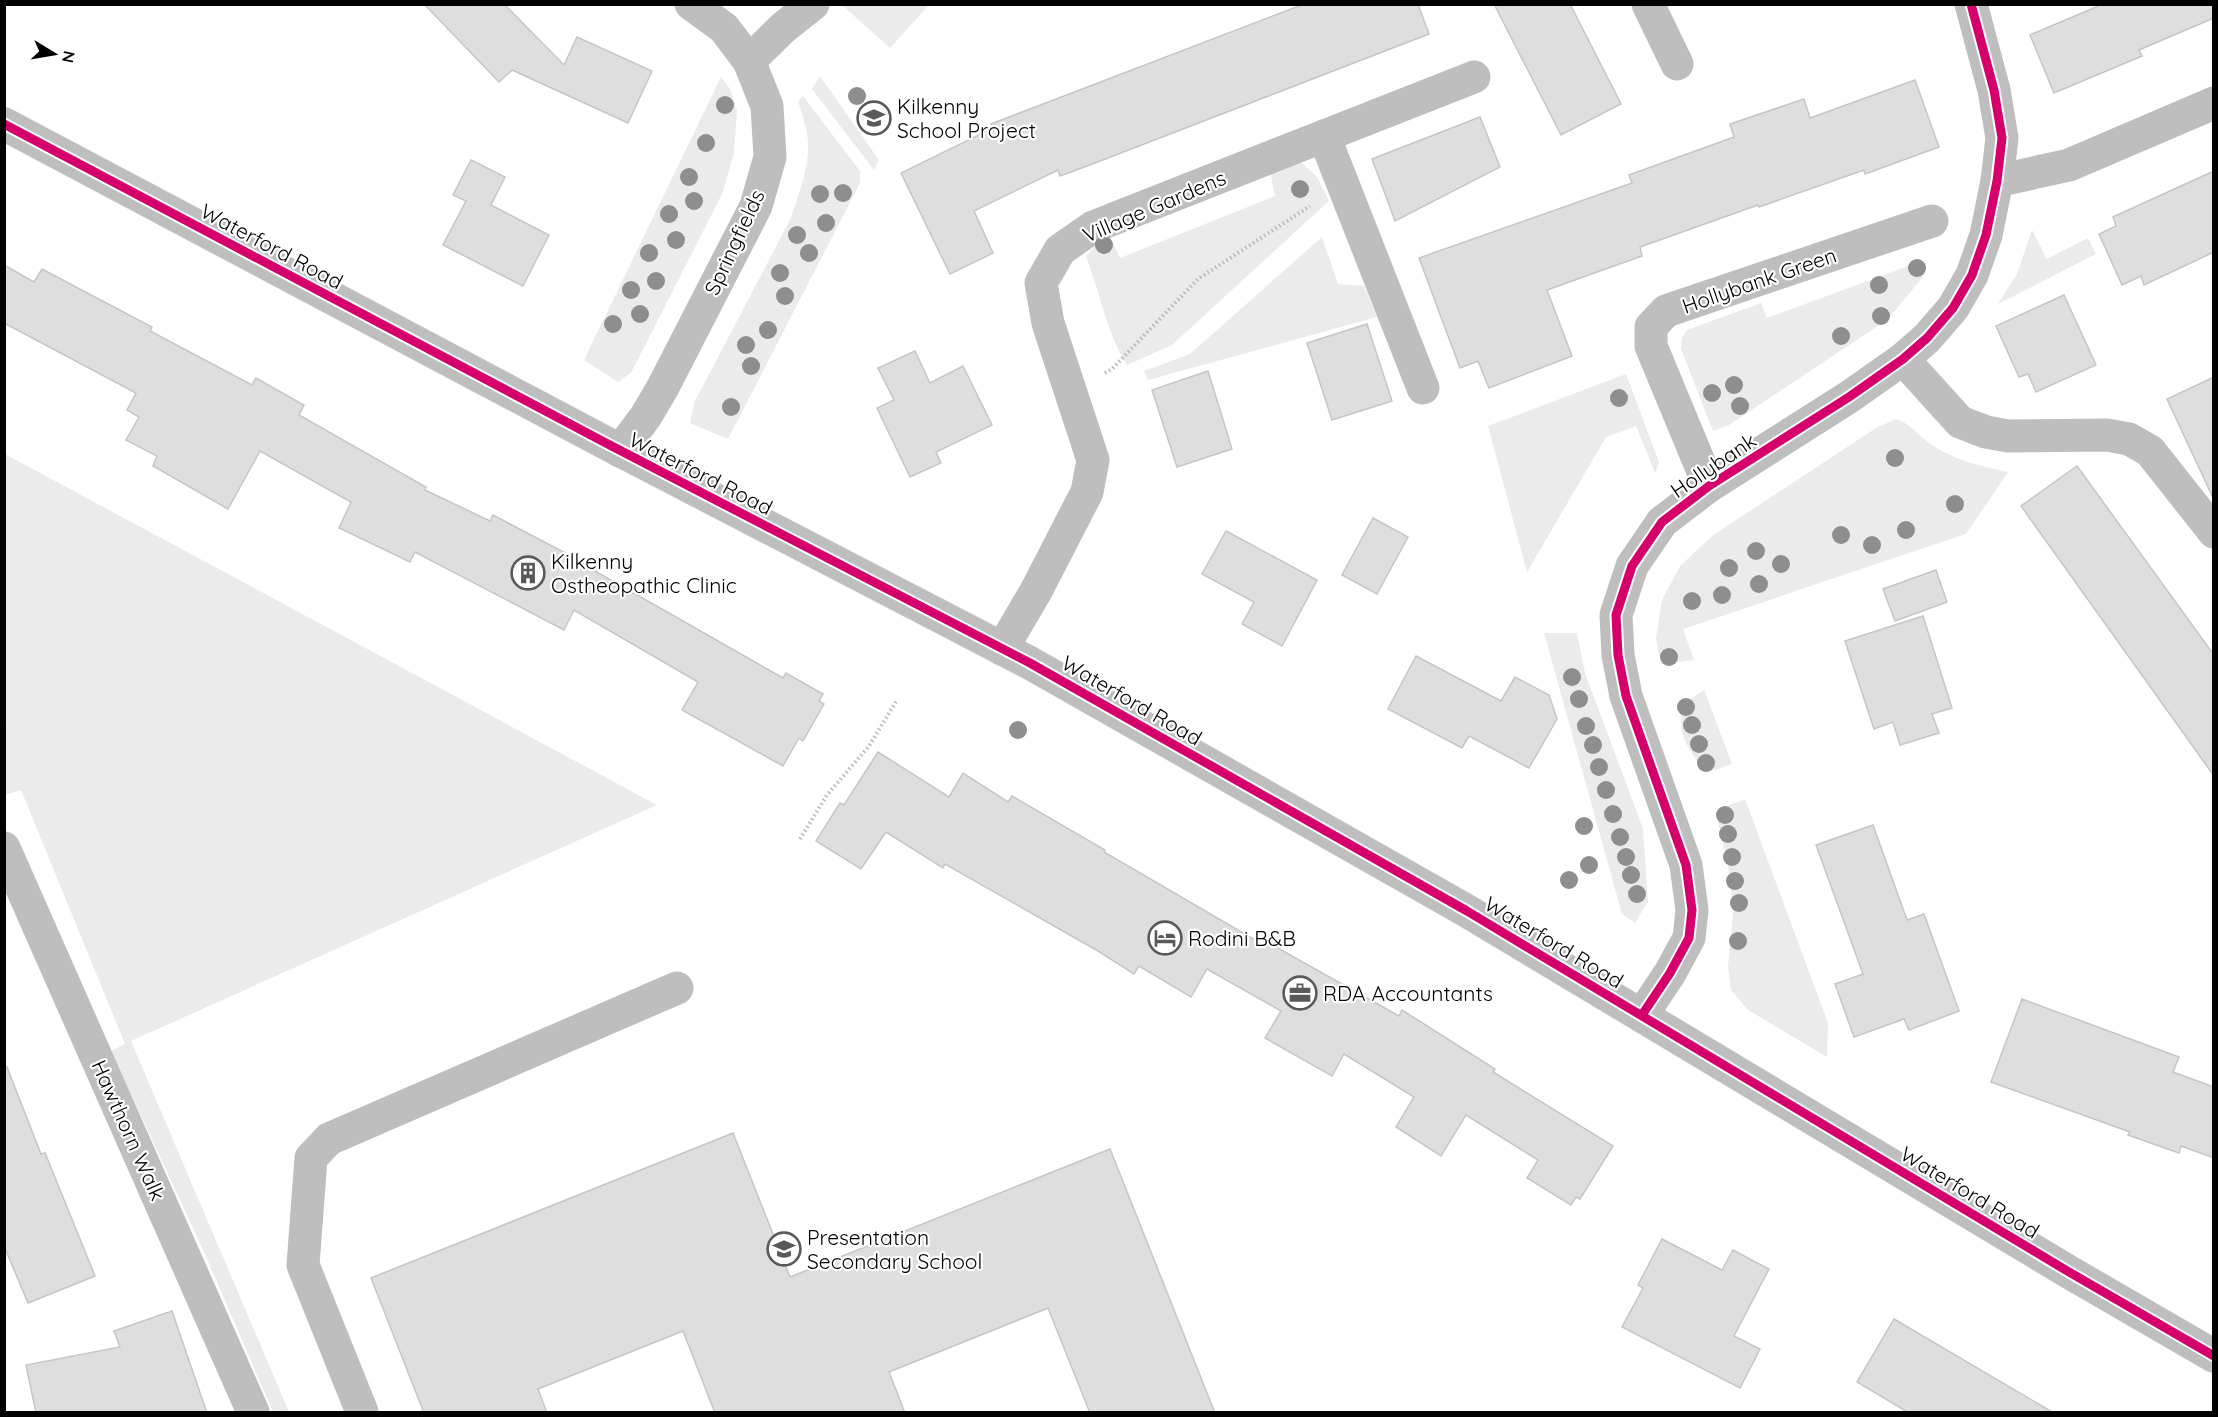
<svg xmlns="http://www.w3.org/2000/svg" width="2218" height="1417" font-family="Quicksand,sans-serif">
<rect width="100%" height="100%" fill="#fff"/>
<!-- green -->
<g fill="#ebebeb">
<polygon points="842,5 929,5 890,48"/>
<polygon points="820,76 879,160 874,170 812,89"/>
<polygon points="721,77 730,89 737,111 734,153 723,192 631,373 618,382 584,360"/>
<path d="M803,96L860,171V183L728,439L690,423L695,401L790,220C799,194 812,161 807,133C805,122 801,111 798,101Z"/>
<path d="M1301,162L1317,177L1329,201L1172,345L1127,365C1106,331 1100,293 1086,256L1107,232L1120,258L1275,196L1269,167Z"/>
<polygon points="2032,230 2047,259 2088,238 2096,254 1998,304 2017,274"/>
<polygon points="1322,237 1338,284 1364,286 1377,317 1148,380 1144,371 1190,354"/>
<polygon points="1916,263 1926,263 1922,278 1887,320 1729,425 1713,431 1681,349 1682,338 1687,330 1761,303 1767,318"/>
<polygon points="1626,374 1659,462 1655,473 1636,426 1606,437 1527,572 1488,426"/>
<path d="M1896,419C1911,424 1917,434 1929,443C1951,459 1982,467 2008,472L1966,534L1683,629L1694,660L1671,663L1659,655L1656,638L1662,600L1680,566L1712,536L1876,428Z"/>
<polygon points="5,454 657,805 131,1041 289,1412 273,1412 204,1252 111,1051 125,1044 21,790 5,795 4,724 7,723 4,717"/>
<polygon points="1544,633 1577,633 1585,673 1643,829 1648,902 1635,923 1622,914"/>
<path d="M1704,690L1732,764L1716,770L1701,767C1685,742 1677,735 1683,704Z"/>
<polygon points="1745,799 1828,1023 1827,1057 1748,1010 1731,990 1728,967 1733,911 1728,865 1718,822 1722,808"/>
</g>
<!-- building -->
<g fill="#dedede" stroke="#c6c6c6" stroke-width="1.5">
<polygon points="424,4 504,4 564,65 577,37 652,71 628,123 512,70 499,82"/>
<polygon points="1304,4 1418,4 1429,34 1095,163 1060,176 1058,170 974,211 993,253 950,274 901,173 993,128 991,124"/>
<polygon points="1494,4 1570,4 1621,104 1561,135"/>
<polygon points="2103,4 2214,4 2214,18 2139,50 2142,56 2054,93 2030,35"/>
<polygon points="1915,80 1939,147 1865,174 1864,170 1759,207 1758,205 1640,247 1642,256 1547,290 1572,356 1489,388 1478,361 1460,368 1419,258 1632,183 1629,175 1734,137 1730,124 1804,99 1810,118"/>
<polygon points="1480,117 1500,167 1395,221 1372,159"/>
<polygon points="471,160 505,177 491,205 549,235 523,286 443,245 466,201 453,195"/>
<polygon points="2214,171 2214,252 2144,285 2141,276 2122,285 2099,234 2116,226 2113,217"/>
<polygon points="4,265 34,282 42,269 152,327 150,331 252,385 256,378 304,405 299,415 426,487 425,490 490,521 493,515 596,569 595,571 783,678 786,673 823,694 819,701 824,704 803,741 799,738 783,766 682,710 698,682 574,610 564,630 415,552 410,562 339,528 351,502 260,451 228,509 153,466 157,456 126,440 139,417 127,410 136,393 4,323"/>
<polygon points="2064,295 2096,365 2036,392 2028,374 2019,377 1996,326"/>
<polygon points="1367,324 1392,401 1332,420 1307,343"/>
<polygon points="915,351 930,383 963,366 992,425 936,452 941,463 910,477 877,408 894,400 878,368"/>
<polygon points="1208,371 1232,449 1177,467 1152,390"/>
<polygon points="2214,377 2214,500 2167,399"/>
<polygon points="2077,466 2214,655 2214,776 2021,506"/>
<polygon points="1373,518 1408,537 1377,594 1342,575"/>
<polygon points="1226,531 1317,580 1282,646 1242,624 1254,602 1202,574"/>
<polygon points="1936,570 1947,602 1895,621 1883,589"/>
<polygon points="1923,616 1952,708 1932,714 1939,733 1900,745 1893,722 1874,729 1845,641"/>
<polygon points="1416,656 1501,701 1515,677 1549,695 1557,719 1529,768 1469,736 1462,748 1388,709"/>
<polygon points="878,752 949,797 963,773 1008,802 1012,796 1105,850 1104,852 1267,947 1269,943 1399,1016 1402,1010 1495,1069 1493,1072 1613,1146 1580,1199 1576,1197 1571,1205 1527,1178 1538,1160 1466,1115 1441,1156 1396,1127 1414,1097 1344,1054 1332,1076 1265,1038 1281,1011 1207,969 1191,997 1139,966 1134,974 1098,951 945,864 943,868 886,832 861,869 816,841 840,803 844,805"/>
<polygon points="1873,825 1907,920 1924,914 1959,1011 1909,1030 1904,1019 1854,1037 1835,984 1863,974 1816,845"/>
<polygon points="2022,999 2179,1057 2173,1072 2214,1087 2214,1158 2181,1146 2179,1153 2128,1135 2130,1132 1991,1082"/>
<polygon points="7,1067 41,1154 45,1153 95,1276 28,1303 4,1246 4,1068"/>
<polygon points="733,1133 790,1277 1110,1149 1215,1413 1090,1413 1048,1308 889,1372 905,1413 715,1413 683,1331 538,1389 547,1413 424,1413 371,1278"/>
<polygon points="1662,1239 1722,1270 1733,1250 1769,1269 1734,1336 1760,1349 1740,1388 1622,1327 1643,1288 1638,1285"/>
<polygon points="172,1311 207,1413 36,1413 26,1365 120,1347 114,1331"/>
<polygon points="1894,1319 2054,1413 1909,1413 1857,1382"/>
</g>
<g fill="none" stroke-linecap="round" stroke-linejoin="round">
<defs>
<polyline id="major" points="4,124 604,442 1030,663 1467,911 2069,1272 2214,1356"/>
</defs>
<!-- major casing -->
<use href="#major" stroke="#dbdbdb" stroke-width="34"/>
<!-- path -->
<g stroke="#b9b9b9" stroke-width="4" stroke-dasharray="1.5 3" stroke-linecap="butt">
<polyline points="1105,373 1112,369 1198,279 1310,206"/>
<polyline points="800,839 827,795 869,746 897,700"/>
</g>
<!-- minor -->
<g stroke="#bebebe" stroke-width="33">
<polyline points="1648,4 1677,64"/>
<polyline points="749,61 784,27 813,4"/>
<polyline points="1324,136 1474,77"/>
<polyline points="1997,181 2069,165 2214,103"/>
<polyline points="1903,359 1960,422 1986,432 2008,436 2107,435 2129,439 2150,451 2214,532"/>
<polyline points="620,451 646,416 663,387 756,206 770,157 767,106 749,61 724,28 691,4"/>
<polyline points="1709,486 1651,346 1651,327 1666,311 1932,221"/>
<polyline points="1002,649 1036,591 1087,492 1093,460 1048,323 1041,283 1060,250 1093,227 1324,136 1423,388"/>
<polyline points="4,848 253,1412"/>
<polyline points="1642,1015 1670,973 1689,938 1692,910 1686,865 1626,696 1618,655 1616,615 1632,566 1662,522 1709,486 1849,397 1903,359 1927,338 1953,308 1972,275 1986,235 1997,181 2002,138 1994,90 1971,4"/>
<polyline points="362,1412 303,1265 311,1158 329,1139 677,988"/>
</g>
<!-- major -->
<use href="#major" stroke="#bebebe" stroke-width="33"/>
<defs>
<g id="cycleway">
<polyline points="4,124 604,442 1030,663 1467,911 2069,1272 2214,1356"/>
<polyline points="1642,1015 1670,973 1689,938 1692,910 1686,865 1626,696 1618,655 1616,615 1632,566 1662,522 1709,486 1849,397 1903,359 1927,338 1953,308 1972,275 1986,235 1997,181 2002,138 1994,90 1971,4"/>
</g>
</defs>
<!-- cycleway casing -->
<use href="#cycleway" stroke="#fff" stroke-width="13"/>
<!-- cycleway -->
<use href="#cycleway" stroke="#d6006c" stroke-width="9"/>
</g>
<!-- trees -->
<g fill="#8e8e8e">
<circle cx="857" cy="96" r="9"/>
<circle cx="725" cy="105" r="9"/>
<circle cx="706" cy="143" r="9"/>
<circle cx="689" cy="177" r="9"/>
<circle cx="1300" cy="189" r="9"/>
<circle cx="843" cy="193" r="9"/>
<circle cx="820" cy="194" r="9"/>
<circle cx="694" cy="201" r="9"/>
<circle cx="669" cy="214" r="9"/>
<circle cx="826" cy="223" r="9"/>
<circle cx="797" cy="235" r="9"/>
<circle cx="676" cy="240" r="9"/>
<circle cx="1104" cy="245" r="9"/>
<circle cx="649" cy="253" r="9"/>
<circle cx="809" cy="253" r="9"/>
<circle cx="1917" cy="268" r="9"/>
<circle cx="780" cy="273" r="9"/>
<circle cx="656" cy="281" r="9"/>
<circle cx="1879" cy="285" r="9"/>
<circle cx="631" cy="290" r="9"/>
<circle cx="785" cy="296" r="9"/>
<circle cx="640" cy="314" r="9"/>
<circle cx="1881" cy="316" r="9"/>
<circle cx="613" cy="324" r="9"/>
<circle cx="768" cy="330" r="9"/>
<circle cx="1841" cy="336" r="9"/>
<circle cx="746" cy="345" r="9"/>
<circle cx="751" cy="366" r="9"/>
<circle cx="1734" cy="385" r="9"/>
<circle cx="1712" cy="393" r="9"/>
<circle cx="1619" cy="398" r="9"/>
<circle cx="1740" cy="406" r="9"/>
<circle cx="731" cy="407" r="9"/>
<circle cx="1895" cy="458" r="9"/>
<circle cx="1955" cy="504" r="9"/>
<circle cx="1906" cy="530" r="9"/>
<circle cx="1841" cy="535" r="9"/>
<circle cx="1872" cy="545" r="9"/>
<circle cx="1756" cy="551" r="9"/>
<circle cx="1781" cy="564" r="9"/>
<circle cx="1729" cy="568" r="9"/>
<circle cx="1759" cy="584" r="9"/>
<circle cx="1722" cy="595" r="9"/>
<circle cx="1692" cy="601" r="9"/>
<circle cx="1669" cy="657" r="9"/>
<circle cx="1572" cy="677" r="9"/>
<circle cx="1579" cy="699" r="9"/>
<circle cx="1686" cy="707" r="9"/>
<circle cx="1692" cy="725" r="9"/>
<circle cx="1586" cy="726" r="9"/>
<circle cx="1018" cy="730" r="9"/>
<circle cx="1699" cy="744" r="9"/>
<circle cx="1593" cy="745" r="9"/>
<circle cx="1706" cy="763" r="9"/>
<circle cx="1599" cy="767" r="9"/>
<circle cx="1606" cy="790" r="9"/>
<circle cx="1613" cy="814" r="9"/>
<circle cx="1725" cy="815" r="9"/>
<circle cx="1584" cy="826" r="9"/>
<circle cx="1728" cy="834" r="9"/>
<circle cx="1620" cy="837" r="9"/>
<circle cx="1626" cy="857" r="9"/>
<circle cx="1732" cy="857" r="9"/>
<circle cx="1589" cy="865" r="9"/>
<circle cx="1631" cy="875" r="9"/>
<circle cx="1569" cy="880" r="9"/>
<circle cx="1735" cy="881" r="9"/>
<circle cx="1637" cy="894" r="9"/>
<circle cx="1739" cy="903" r="9"/>
<circle cx="1738" cy="941" r="9"/>
</g>
<!-- icons -->
<defs>
<symbol id="school-ring" viewBox="-11 -11 22 22"><circle r="9.5" fill="#fff" stroke="#595959" stroke-width="1.5"/><path d="M0-5L7-2L0 1L-7-2ZM-4 1L0 2.5L4 1V4Q0 6-4 4Z" fill="#595959"/></symbol>
<symbol id="building-ring" viewBox="-11 -11 22 22"><circle r="9.5" fill="#fff" stroke="#595959" stroke-width="1.5"/><path d="M-4-6H4V6H1V3H-1V6H-4ZM-2.5-4.3h1.7v1.8h-1.7ZM.8-4.3h1.7v1.8H.8ZM-2.5-1h1.7V.8h-1.7ZM.8-1h1.7V.8H.8Z" fill="#595959"/></symbol>
<symbol id="hotel-ring" viewBox="-11 -11 22 22"><circle r="9.5" fill="#fff" stroke="#595959" stroke-width="1.5"/><path d="M-6-4.5h1.5V1H6V5H4.5V3h-9V5H-6ZM-4 0a1.8 1.8 0 1 1 3.6 0ZM.5 0V-2.5h3Q6-2.5 6 0Z" fill="#595959"/></symbol>
<symbol id="office-ring" viewBox="-11 -11 22 22"><circle r="9.5" fill="#fff" stroke="#595959" stroke-width="1.5"/><path d="M-6-3h4V-5.5h4V-3h4V5H-6ZM-1-4.5V-3h2v-1.5ZM-6 0V1H6V0Z" fill="#595959"/></symbol>
</defs>
<g fill-rule="evenodd">
<use href="#school-ring" x="855" y="99" width="38" height="38"/>
<use href="#building-ring" x="509" y="554" width="38" height="38"/>
<use href="#hotel-ring" x="1146" y="919" width="38" height="38"/>
<use href="#office-ring" x="1281" y="974" width="38" height="38"/>
<use href="#school-ring" x="765" y="1230" width="38" height="38"/>
</g>
<g text-anchor="middle" dominant-baseline="central" stroke-width="4.5" stroke-linejoin="round" paint-order="stroke">
<!-- poi labels -->
<g font-size="21" fill="#000" stroke="#fff" text-anchor="start">
<text x="897" y="106">Kilkenny<tspan x="897" dy="24">School Project</tspan></text>
<text x="551" y="561">Kilkenny<tspan x="551" dy="24">Ostheopathic Clinic</tspan></text>
<text x="1188" y="938">Rodini B&amp;B</text>
<text x="1323" y="993">RDA Accountants</text>
<text x="807" y="1237">Presentation<tspan x="807" dy="24">Secondary School</tspan></text>
</g>
<!-- street labels -->
<g font-size="21" fill="#000" stroke="#fff">
<text transform="translate(1154 206) rotate(-23)">Village Gardens</text>
<text transform="translate(734 242) rotate(-65)">Springfields</text>
<text transform="translate(272 246) rotate(28)">Waterford Road</text>
<text transform="translate(1759 280) rotate(-19)">Hollybank Green</text>
<text transform="translate(1713 465) rotate(-34)">Hollybank</text>
<text transform="translate(701 473) rotate(27)">Waterford Road</text>
<text transform="translate(1132 700) rotate(30)">Waterford Road</text>
<text transform="translate(1554 942) rotate(31)">Waterford Road</text>
<text transform="translate(129 1130) rotate(66)">Hawthorn Walk</text>
<text transform="translate(1970 1192) rotate(31)">Waterford Road</text>
</g>
</g>
<!-- border -->
<rect width="2218" height="1417" fill="none" stroke="#000000" stroke-width="12"/>
<!-- north arrow -->
<g transform="translate(54 54) rotate(101)" stroke="#ffffff" stroke-width="4.5" paint-order="stroke">
<path d="M0-4.5L10 22L0 15L-10 22Z" fill="#000000"/>
<text y="-9" font-size="16" font-weight="bold" text-anchor="middle" fill="#000000">N</text>
</g>
</svg>
